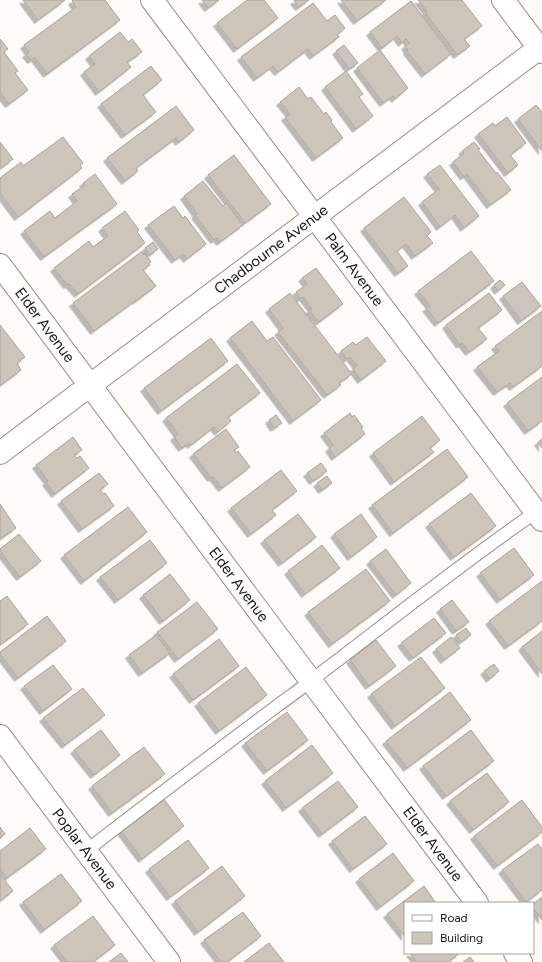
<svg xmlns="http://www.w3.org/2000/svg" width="542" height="962" font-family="Figtree,sans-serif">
<defs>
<filter id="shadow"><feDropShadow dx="-3.5" dy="3.5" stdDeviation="0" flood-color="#0004"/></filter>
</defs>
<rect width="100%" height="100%" fill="#fefaf7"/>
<!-- building -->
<g fill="#cdc5bc" stroke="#aca49c" filter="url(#shadow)">
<polygon points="23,0 65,0 38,20"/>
<polygon points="73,0 105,0 120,20 47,74 35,58 31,60 26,54 29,52 24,45 76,7 72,1"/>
<polygon points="202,0 219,0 208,8"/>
<polygon points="247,0 264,0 278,18 237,49 217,23"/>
<polygon points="296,0 309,0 299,7 294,1"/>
<polygon points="341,0 386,0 357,21"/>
<polygon points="418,0 462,0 482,26 464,39 470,46 457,55 425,12 427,11"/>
<polygon points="411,1 451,54 425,74 407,51 408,50 405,46 409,43 406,39 402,43 397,36 382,48 370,32"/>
<polygon points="313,3 327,21 335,15 345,28 337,35 339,37 313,56 308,49 278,72 273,66 257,78 241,57"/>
<polygon points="120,32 128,42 132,39 142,52 127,62 131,67 99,92 84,72 95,64 89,56"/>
<polygon points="0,39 8,49 4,52 18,71 15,73 28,90 9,104 0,93"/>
<polygon points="344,45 358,63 349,69 336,51"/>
<polygon points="380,50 408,88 395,99 393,96 383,103 357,68"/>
<polygon points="151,66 162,80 143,95 156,112 125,135 101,104"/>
<polygon points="346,71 363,94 359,97 373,116 356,129 325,87"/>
<polygon points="299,87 308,99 311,97 324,114 326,112 332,120 331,122 343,138 316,158 285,117 290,114 280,102"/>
<polygon points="536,105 542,112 542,151 518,119"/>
<polygon points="176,106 194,130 179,142 176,138 136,168 138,171 125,181 107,158"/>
<polygon points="507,117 526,143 510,155 518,165 508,173 478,134 493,123 495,126"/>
<polygon points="63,137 83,163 80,165 82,168 18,217 0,193 0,178 21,162 23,166"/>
<polygon points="0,142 13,159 0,169"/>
<polygon points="474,142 480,149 478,150 496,173 497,172 511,190 490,205 467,174 464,177 453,162 464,153 462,151"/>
<polygon points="234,155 271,204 245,223 208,175"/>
<polygon points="440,165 479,216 464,228 455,215 440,227 422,202 439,189 427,174"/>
<polygon points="95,174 117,204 44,257 24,231 50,211 55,218 77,201 72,194 85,185 83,183"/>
<polygon points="203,181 223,206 226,203 243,225 220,242 217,238 214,240 195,215 197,214 184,196"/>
<polygon points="404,197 431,232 427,236 433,243 415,256 406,244 397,251 408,266 398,273 364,228"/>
<polygon points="174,206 183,218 185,216 206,244 187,259 183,254 175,260 148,225"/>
<polygon points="125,211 139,230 137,232 145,243 78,294 69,284 67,285 54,268 89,241 93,247 108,236 102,228"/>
<polygon points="153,242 158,249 150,255 145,248"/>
<polygon points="471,251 494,281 438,323 426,308 430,306 418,291"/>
<polygon points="141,252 144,255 145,254 151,262 149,263 150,265 143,270 156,286 136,301 136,300 94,331 73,303"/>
<polygon points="316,268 343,304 319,322 309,310 312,309 303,297 300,299 296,292 307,284 302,278"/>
<polygon points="500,280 505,285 498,291 494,285"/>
<polygon points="522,282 541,306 521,321 503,296"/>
<polygon points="290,293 352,374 339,383 341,385 327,395 278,332 283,328 269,309"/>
<polygon points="489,293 502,310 478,328 487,339 469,352 462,343 460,345 446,325"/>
<polygon points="542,311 542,366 513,387 510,383 497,392 477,367 499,351 495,346"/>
<polygon points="252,321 267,341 273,337 321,400 293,421 230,338"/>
<polygon points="0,325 25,357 17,363 21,370 1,385 0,383"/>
<polygon points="367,337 386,361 361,380 353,369 357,366 350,357 347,359 341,351 353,342 356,345"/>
<polygon points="211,338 228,361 161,411 144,388"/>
<polygon points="237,364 260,393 228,417 231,421 218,432 214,427 191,445 189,443 182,448 174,437 178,434 166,418"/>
<polygon points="542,377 542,421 528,431 507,403"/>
<polygon points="350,413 352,417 354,415 363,427 361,428 365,434 335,457 329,448 333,445 324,433"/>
<polygon points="276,415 282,423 274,428 269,420"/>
<polygon points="422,416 440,440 430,448 434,452 394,482 373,453"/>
<polygon points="226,429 239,447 234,450 236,453 238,451 250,467 222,488 213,477 211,478 193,454"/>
<polygon points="73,437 82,450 74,455 77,458 80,456 89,468 55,494 46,482 48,481 36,465"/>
<polygon points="542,439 542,448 538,442"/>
<polygon points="447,449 468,477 393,533 372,505"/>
<polygon points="321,463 327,471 313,481 307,473"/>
<polygon points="281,470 297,491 272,510 276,515 251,534 231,508"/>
<polygon points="99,473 108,484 100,490 104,494 105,493 114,506 82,529 61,501"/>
<polygon points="327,476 332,483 322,490 317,483"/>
<polygon points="471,493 496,526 454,557 429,524"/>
<polygon points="0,504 16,528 0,539"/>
<polygon points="128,507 147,532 84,581 64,555"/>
<polygon points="298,514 316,537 282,563 264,540"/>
<polygon points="361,514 377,537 351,557 334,534"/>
<polygon points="19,534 41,561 20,577 0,551 0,549"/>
<polygon points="150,540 167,563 118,600 100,577"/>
<polygon points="322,545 340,568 305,594 288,571"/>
<polygon points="514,548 534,575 500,600 480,573"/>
<polygon points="386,549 411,583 396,595 370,561"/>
<polygon points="366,569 390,601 332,644 308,612"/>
<polygon points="170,574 190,600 163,621 143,595"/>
<polygon points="542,581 542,621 508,646 489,621"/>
<polygon points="7,596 28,624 0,645 0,601"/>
<polygon points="452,600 469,622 456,631 440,609"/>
<polygon points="197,602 218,629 178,659 157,632"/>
<polygon points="47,616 66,641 18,678 0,654 0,652"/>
<polygon points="434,618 446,633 413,658 401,643"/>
<polygon points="466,628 471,635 461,642 456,635"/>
<polygon points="542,631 542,674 522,647"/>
<polygon points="156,635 170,653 142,673 129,655"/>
<polygon points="451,637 460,648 444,660 436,649"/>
<polygon points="219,639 239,666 193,700 173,674"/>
<polygon points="376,640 396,666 369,686 350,660"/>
<polygon points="421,657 445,688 395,726 371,694"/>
<polygon points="494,664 499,671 490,679 484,671"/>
<polygon points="53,665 72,689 43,711 24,686"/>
<polygon points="246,667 267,695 219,731 198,703"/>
<polygon points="83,688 105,715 65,745 43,718"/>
<polygon points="450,692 471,720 407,768 386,741"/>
<polygon points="287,712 308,740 267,771 245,743"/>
<polygon points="101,730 120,755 94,775 74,750"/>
<polygon points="471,730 494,761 446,796 423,766"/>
<polygon points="312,745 333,773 286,808 265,781"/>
<polygon points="144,747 165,774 112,813 92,786"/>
<polygon points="487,773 509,802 473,830 450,801"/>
<polygon points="338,781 358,807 322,834 302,808"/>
<polygon points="163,798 184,826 142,859 121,831"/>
<polygon points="522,800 542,827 542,832 497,866 474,836"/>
<polygon points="365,816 387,844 353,869 332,841"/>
<polygon points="0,827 5,834 0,838"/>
<polygon points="30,828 46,849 7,878 0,869 0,851"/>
<polygon points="188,840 209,868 170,897 149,869"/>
<polygon points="538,844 542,849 542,890 526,902 502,870"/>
<polygon points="393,853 414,881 380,907 359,879"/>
<polygon points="222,866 245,896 198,932 175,901"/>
<polygon points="0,874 13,891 0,901"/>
<polygon points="61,874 82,901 44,930 23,902"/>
<polygon points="424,886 436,903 405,903 405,937 387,914"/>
<polygon points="542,897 542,920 533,908 533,904"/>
<polygon points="243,912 261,936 227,962 221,962 204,940"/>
<polygon points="93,916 115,945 93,962 67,962 54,945"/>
<polygon points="269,943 284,962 244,962"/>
<polygon points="121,953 128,962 109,962"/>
<polygon points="410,953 460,953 448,962 417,962"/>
<polygon points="470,957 474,962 463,962"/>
</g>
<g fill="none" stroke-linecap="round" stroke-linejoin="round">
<defs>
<path id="service" d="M86,851C149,802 213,754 277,706C289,697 301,689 313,679C387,623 459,565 536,512"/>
<g id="minor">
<path id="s1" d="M152,0L542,520"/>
<polyline points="503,0 542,52"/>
<path id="s2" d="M0,265L477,903"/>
<path id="s3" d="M0,453L542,46"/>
<path id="s4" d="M0,736L169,962"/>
<polyline points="515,953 521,962"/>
</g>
</defs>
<!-- service casing -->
<use href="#service" stroke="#978f88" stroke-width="14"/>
<!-- minor casing -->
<use href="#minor" stroke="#978f88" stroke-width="24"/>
<!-- service -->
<use href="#service" stroke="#fff" stroke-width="12"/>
<!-- minor -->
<use href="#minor" stroke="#fff" stroke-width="22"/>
</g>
<g text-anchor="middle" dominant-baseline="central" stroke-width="3" stroke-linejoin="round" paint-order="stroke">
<!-- street labels -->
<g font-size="15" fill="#181513" stroke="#fff">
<text stroke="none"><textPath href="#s3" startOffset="339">Chadbourne Avenue</textPath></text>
<text stroke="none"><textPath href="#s1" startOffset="337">Palm Avenue</textPath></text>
<text stroke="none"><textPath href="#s2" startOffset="75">Elder Avenue</textPath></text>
<text stroke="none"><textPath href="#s2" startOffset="399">Elder Avenue</textPath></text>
<text stroke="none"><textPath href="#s2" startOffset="723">Elder Avenue</textPath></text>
<text stroke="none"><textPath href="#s4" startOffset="141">Poplar Avenue</textPath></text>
</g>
</g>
<!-- legend -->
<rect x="404" y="902" width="130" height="52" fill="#ffffff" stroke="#a3a1a1"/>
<rect x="412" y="915" width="20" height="6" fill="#ffffff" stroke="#a3a1a1"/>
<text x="440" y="922" font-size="12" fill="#181513">Road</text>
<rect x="412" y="932" width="20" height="12" fill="#cdc5bc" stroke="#a3a1a1"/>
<text x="440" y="942" font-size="12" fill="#181513">Building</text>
</svg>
